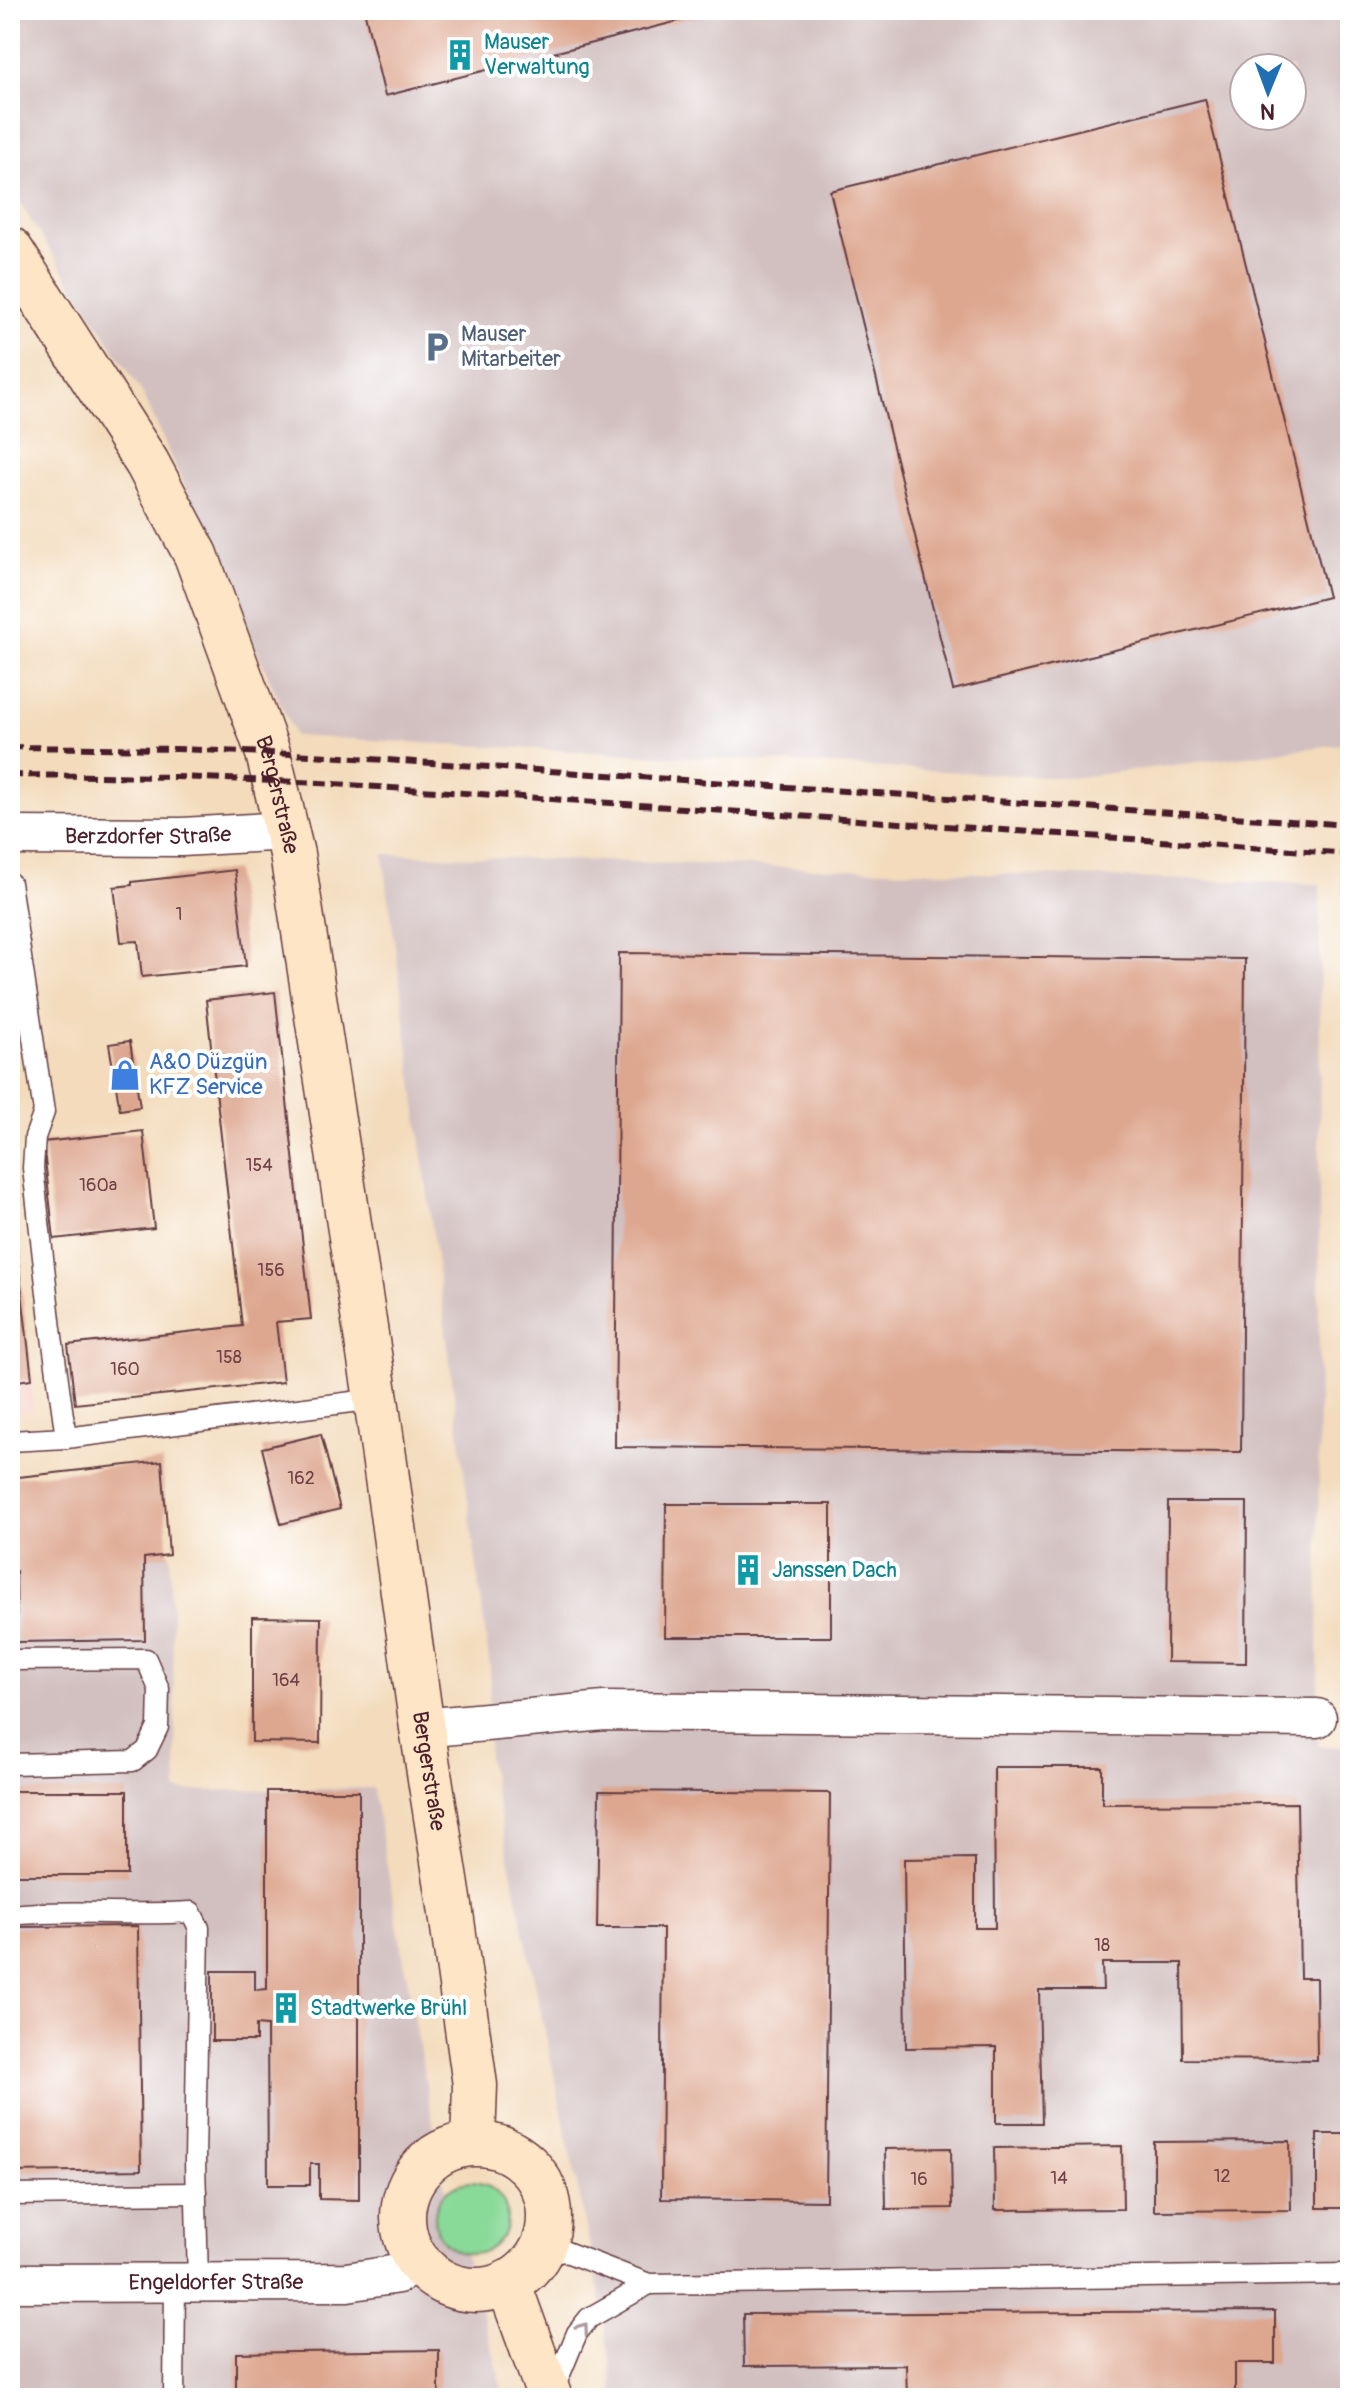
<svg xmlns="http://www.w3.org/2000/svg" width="1360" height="2408" font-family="Pangolin,sans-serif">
<rect width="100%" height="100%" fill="#fff"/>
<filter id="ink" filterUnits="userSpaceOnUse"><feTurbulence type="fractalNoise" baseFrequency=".0125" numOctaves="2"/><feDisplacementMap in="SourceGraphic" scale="16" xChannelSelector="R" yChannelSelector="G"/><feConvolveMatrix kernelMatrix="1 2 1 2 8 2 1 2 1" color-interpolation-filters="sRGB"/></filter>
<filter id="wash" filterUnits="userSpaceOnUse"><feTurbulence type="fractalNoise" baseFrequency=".006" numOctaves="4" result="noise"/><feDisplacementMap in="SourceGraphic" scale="32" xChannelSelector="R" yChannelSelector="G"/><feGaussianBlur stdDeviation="1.8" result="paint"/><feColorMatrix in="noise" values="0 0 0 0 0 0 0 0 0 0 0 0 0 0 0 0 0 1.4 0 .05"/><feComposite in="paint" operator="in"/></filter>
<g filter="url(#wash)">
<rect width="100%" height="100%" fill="#f3dbbc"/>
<!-- built -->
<polygon fill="#f7d1c8" points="10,1179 32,1379 33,1412 10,1415"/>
<!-- industrial -->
<g fill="#d2bfc0" fill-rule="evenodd">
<path d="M10,10H1350V743L1070,778L295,736L143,394L23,208L10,180ZM1244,68H1292V116H1244Z"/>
<polygon points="383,854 1320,884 1318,1746 1350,1747 1350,2398 615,2398 602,2304 488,1759 490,1668"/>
<polygon points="170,1554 177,1791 373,1788 443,2180 494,2355 504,2398 10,2398 10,1574"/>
</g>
<!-- green -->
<circle fill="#89d998" stroke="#6a7c62" stroke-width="2" cx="471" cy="2218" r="36"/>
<g id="blocks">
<!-- building -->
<g fill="#dda68e">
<polygon points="364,10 701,10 702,15 385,96"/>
<polygon points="1205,99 1328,597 953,690 830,191"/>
<polygon points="235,870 246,966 142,977 138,941 121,942 114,887 132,885 132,882"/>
<polygon points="619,953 1245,959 1241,1452 615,1447"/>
<polygon points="275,992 311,1319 276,1322 283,1382 75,1404 68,1345 242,1326 206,1000"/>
<polygon points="130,1041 140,1107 120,1110 109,1044"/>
<polygon points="143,1131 154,1228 54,1239 43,1142"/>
<polygon points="10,1208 12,1208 32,1379 10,1382"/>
<polygon points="321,1434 340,1509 281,1524 262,1448"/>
<polygon points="162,1461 169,1555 144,1558 145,1640 17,1642 16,1571 10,1571 10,1478"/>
<polygon points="1168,1502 1247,1502 1246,1663 1167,1662"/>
<polygon points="666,1504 831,1504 831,1637 665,1637"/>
<polygon points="252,1617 321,1618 320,1743 252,1742"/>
<polygon points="994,1767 1102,1767 1102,1804 1297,1803 1300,1978 1316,1978 1317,2060 1183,2059 1182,1963 1102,1963 1103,1990 1039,1990 1042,2123 996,2123 996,2047 906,2048 904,1859 975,1858 975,1928 995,1928"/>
<rect x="10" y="1791" width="117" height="84"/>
<polygon points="267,1791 359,1791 359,2200 319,2199 319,2164 310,2164 310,2185 268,2185 267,2026 256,2025 256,2041 212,2041 212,1971 255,1971 255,1990 267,1989"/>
<polygon points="599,1791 830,1793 826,2201 661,2199 663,1928 597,1928"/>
<polygon points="138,1926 141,2170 12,2172 10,1927"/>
<rect x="1317" y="2134" width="33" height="74"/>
<polygon points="1290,2141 1291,2210 1154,2211 1154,2142"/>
<polygon points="1122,2146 1123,2209 995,2210 994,2148"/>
<polygon points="951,2148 952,2208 886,2209 885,2149"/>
<polygon points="1275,2311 1275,2363 1235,2363 1235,2398 907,2398 906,2365 744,2366 743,2314"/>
<polygon points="439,2350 439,2398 236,2398 236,2353"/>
</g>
</g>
</g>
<g filter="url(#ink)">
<use href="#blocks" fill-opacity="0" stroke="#633b41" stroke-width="2"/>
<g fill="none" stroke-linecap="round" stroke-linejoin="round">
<defs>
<g id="lane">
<polyline points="10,883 44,1112 35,1137 33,1168 51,1329 66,1438"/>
<polyline points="10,1441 66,1438 376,1399"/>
<polyline points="10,1660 146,1659 159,1689 158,1727 147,1750 133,1761 10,1764"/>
<path d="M10,1915C70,1909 130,1916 191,1912L199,1928L195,2161L198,2282"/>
<polyline points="10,2195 196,2193"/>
<polyline points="546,2237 561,2250 649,2284 1350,2274"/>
<polyline points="553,2391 577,2333 589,2318 649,2284"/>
<polyline points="174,2398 175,2283"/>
</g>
<g id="street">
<path id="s1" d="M10,836L182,837L287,831"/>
<polyline points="422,1728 604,1711 1317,1718"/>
<path id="s2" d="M10,2283L347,2282L398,2274L418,2262"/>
</g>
<g id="secondary">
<path id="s3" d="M10,249L147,463L196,555L268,753L292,854L376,1399L422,1728L449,1899L475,2085L473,2143"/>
<circle cx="476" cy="2217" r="73"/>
<polyline points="508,2282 550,2398"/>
</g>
</defs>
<!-- lane casing -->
<use href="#lane" stroke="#633b41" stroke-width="23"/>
<!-- street casing -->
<use href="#street" stroke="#633b41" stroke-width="41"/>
<!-- secondary casing -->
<use href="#secondary" stroke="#633b41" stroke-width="47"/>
<!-- lane -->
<use href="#lane" stroke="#fff" stroke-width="20"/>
<!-- street -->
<use href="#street" stroke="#fff" stroke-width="38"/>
<!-- secondary -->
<use href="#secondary" stroke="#fee5c5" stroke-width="44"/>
<!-- rail -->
<g stroke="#4a1f2b" stroke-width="6" stroke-dasharray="12 6" stroke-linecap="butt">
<polyline points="10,747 177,749 312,755 1350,825"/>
<polyline points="10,775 177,777 320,783 1350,854"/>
</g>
</g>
<!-- one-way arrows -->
<defs><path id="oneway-chevron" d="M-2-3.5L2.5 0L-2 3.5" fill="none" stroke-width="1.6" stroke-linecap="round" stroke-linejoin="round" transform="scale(2)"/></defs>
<use stroke="#ae9aa0" href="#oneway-chevron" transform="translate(583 2328) rotate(-54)"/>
</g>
<!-- icons -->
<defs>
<symbol id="building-bare" viewBox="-9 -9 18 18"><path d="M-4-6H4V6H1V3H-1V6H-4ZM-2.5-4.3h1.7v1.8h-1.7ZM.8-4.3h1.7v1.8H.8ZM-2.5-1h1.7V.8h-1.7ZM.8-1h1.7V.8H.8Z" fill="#0f9aa8" stroke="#fff" stroke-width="2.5" paint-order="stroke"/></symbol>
<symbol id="parking-bare" viewBox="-9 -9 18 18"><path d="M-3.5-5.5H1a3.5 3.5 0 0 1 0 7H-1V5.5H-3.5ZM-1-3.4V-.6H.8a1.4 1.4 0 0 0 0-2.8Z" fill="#5c6f8a" stroke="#fff" stroke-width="2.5" paint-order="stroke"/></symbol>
<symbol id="shop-bare" viewBox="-9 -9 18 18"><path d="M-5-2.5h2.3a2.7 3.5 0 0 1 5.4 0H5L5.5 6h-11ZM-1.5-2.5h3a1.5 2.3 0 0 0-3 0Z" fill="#3f7fe0" stroke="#fff" stroke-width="2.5" paint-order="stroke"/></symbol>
</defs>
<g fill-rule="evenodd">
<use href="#building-bare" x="438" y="33" width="44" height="44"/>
<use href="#parking-bare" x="415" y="325" width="44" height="44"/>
<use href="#shop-bare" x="103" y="1053" width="44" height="44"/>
<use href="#building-bare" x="726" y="1548" width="44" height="44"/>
<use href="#building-bare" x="264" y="1986" width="44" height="44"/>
</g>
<g text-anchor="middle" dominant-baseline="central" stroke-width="8" stroke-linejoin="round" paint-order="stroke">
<!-- number labels -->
<g font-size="18" fill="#6f4144">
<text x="179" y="914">1</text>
<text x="259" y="1165">154</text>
<text x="98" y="1185">160a</text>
<text x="271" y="1270">156</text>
<text x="229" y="1357">158</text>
<text x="125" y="1369">160</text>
<text x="301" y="1478">162</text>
<text x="286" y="1680">164</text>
<text x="1102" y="1945">18</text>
<text x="1222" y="2176">12</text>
<text x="1059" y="2178">14</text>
<text x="919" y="2179">16</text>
</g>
<!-- culture labels -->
<g font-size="22" fill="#0d838f" stroke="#fff" text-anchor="start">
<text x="484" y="42">Mauser<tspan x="484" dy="25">Verwaltung</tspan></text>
<text x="772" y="1570">Janssen Dach</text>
<text x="310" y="2008">Stadtwerke Brühl</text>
</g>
<!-- service labels -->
<g font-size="22" fill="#4e5e75" stroke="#fff" text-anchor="start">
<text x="461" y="334">Mauser<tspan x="461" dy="25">Mitarbeiter</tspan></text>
</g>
<!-- street labels -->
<g font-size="22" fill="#4a1f2b" stroke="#fff">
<text stroke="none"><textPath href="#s3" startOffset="612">Bergerstraße</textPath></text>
<text stroke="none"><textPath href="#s1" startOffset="138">Berzdorfer Straße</textPath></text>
<text stroke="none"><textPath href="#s3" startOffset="1600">Bergerstraße</textPath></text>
<text stroke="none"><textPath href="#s2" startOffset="206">Engeldorfer Straße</textPath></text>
</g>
<!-- shop labels -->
<g font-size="22" fill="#366cbe" stroke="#fff" text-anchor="start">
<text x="149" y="1062">A&amp;O Düzgün<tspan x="149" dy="25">KFZ Service</tspan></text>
</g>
</g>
<!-- margin -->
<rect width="1360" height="2408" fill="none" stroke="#fff" stroke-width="40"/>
<!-- north arrow -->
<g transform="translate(1268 92) rotate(181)"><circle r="38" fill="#ffffff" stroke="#b7a5aa" stroke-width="2"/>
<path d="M0-6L14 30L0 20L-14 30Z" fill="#1f6fb2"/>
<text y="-12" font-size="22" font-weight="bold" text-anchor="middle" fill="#4a1f2b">N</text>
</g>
</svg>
